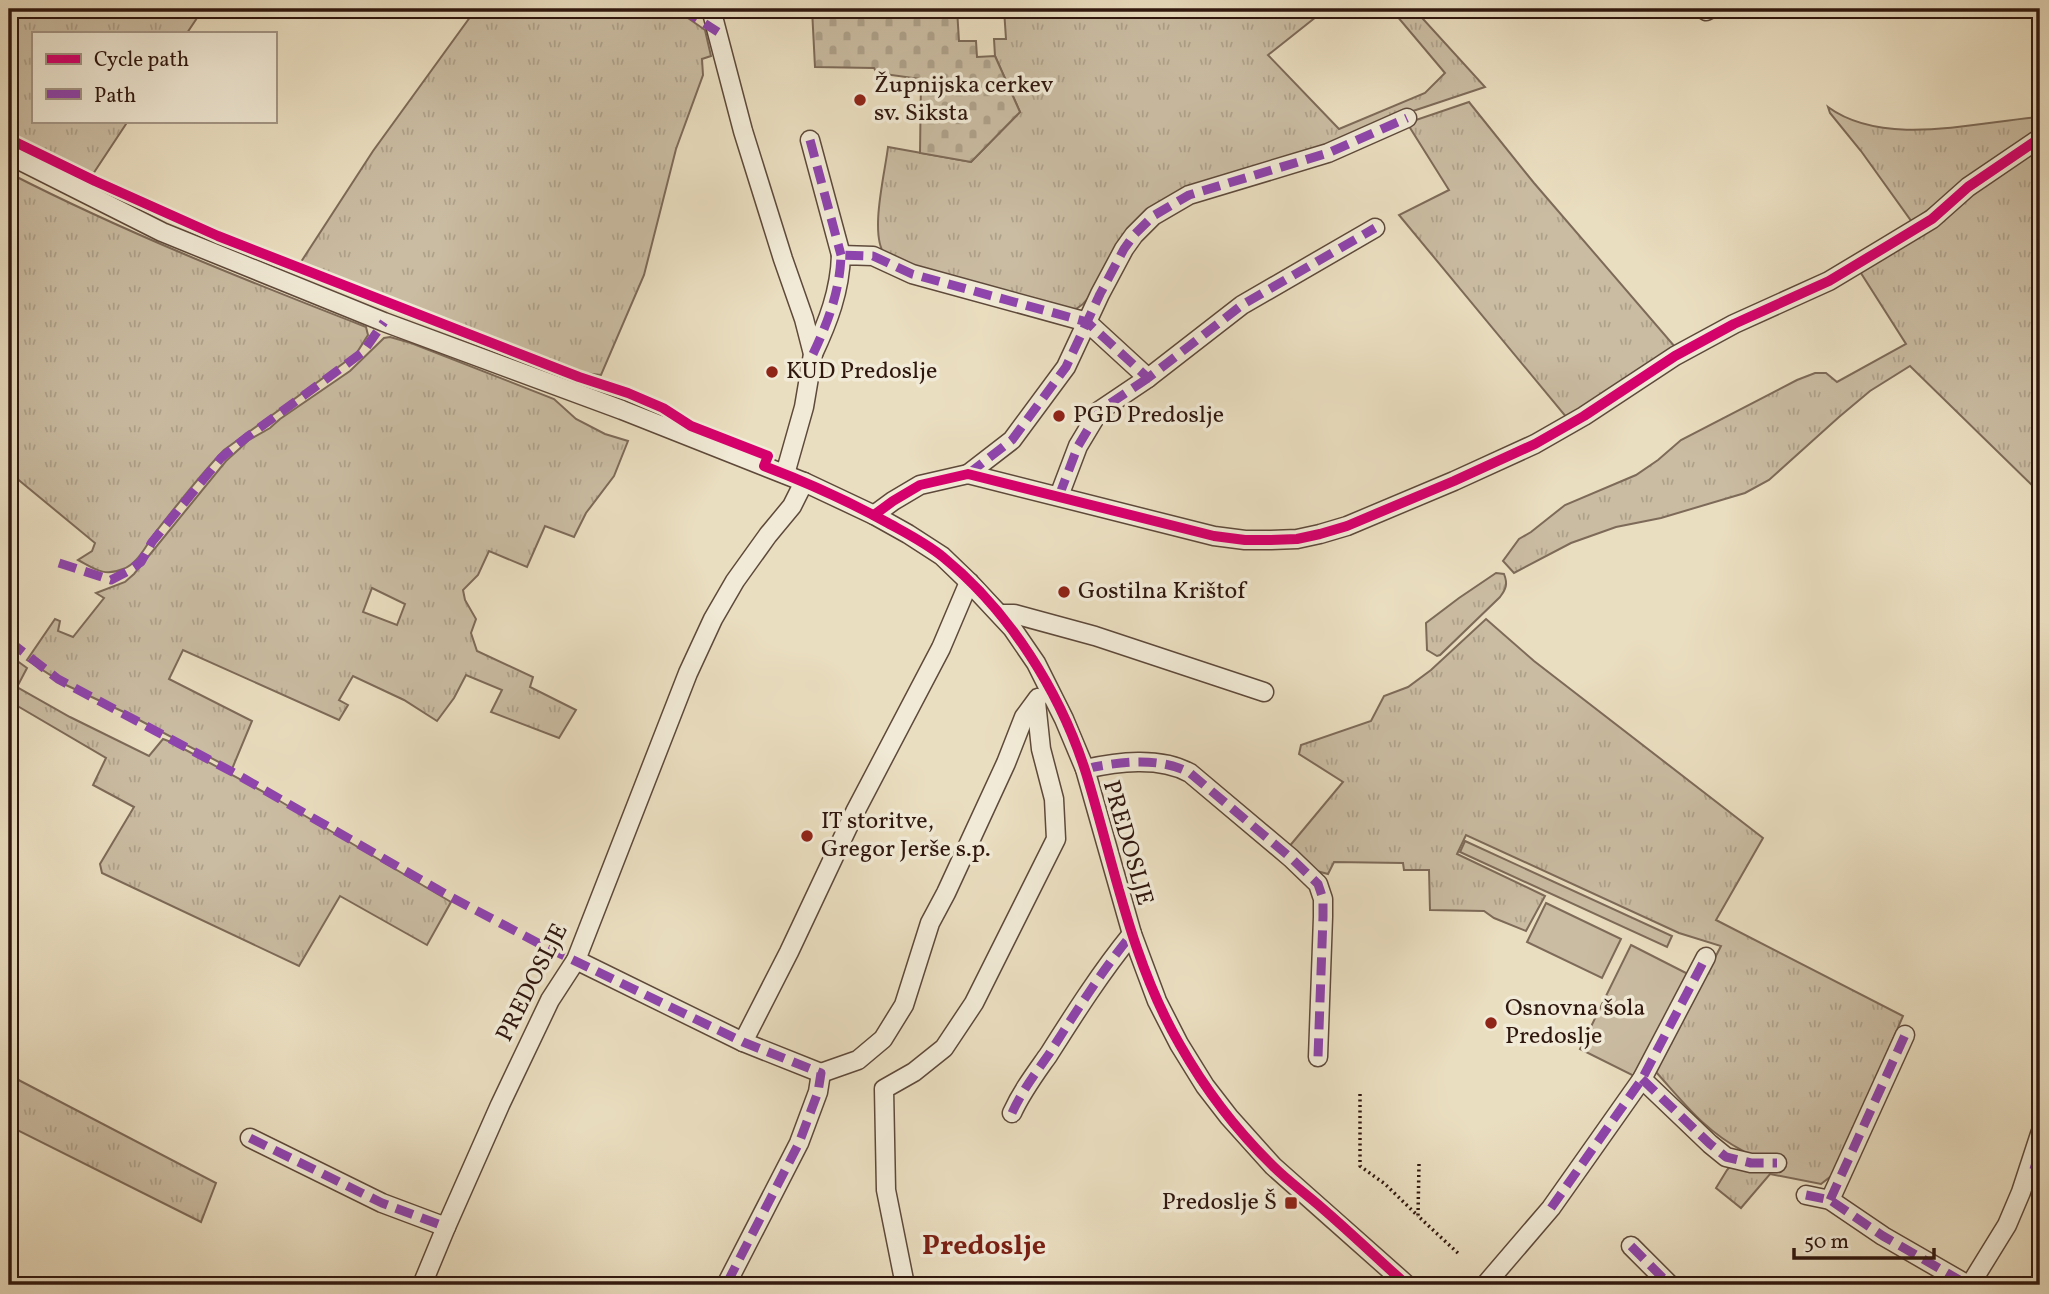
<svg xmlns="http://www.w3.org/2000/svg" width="2049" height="1294" font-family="Vollkorn,serif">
<defs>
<pattern id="grass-tufts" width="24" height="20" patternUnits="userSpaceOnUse" patternTransform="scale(1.75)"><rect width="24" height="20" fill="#cabca2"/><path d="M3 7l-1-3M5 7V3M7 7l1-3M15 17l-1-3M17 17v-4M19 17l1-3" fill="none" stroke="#aea18a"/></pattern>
<pattern id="cemetery-stones" width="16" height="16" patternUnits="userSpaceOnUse" patternTransform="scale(1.75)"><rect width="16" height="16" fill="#cabca2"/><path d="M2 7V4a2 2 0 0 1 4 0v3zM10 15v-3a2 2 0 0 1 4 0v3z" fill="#aea18a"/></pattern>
</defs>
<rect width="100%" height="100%" fill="#eadec0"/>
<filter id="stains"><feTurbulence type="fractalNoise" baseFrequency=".00286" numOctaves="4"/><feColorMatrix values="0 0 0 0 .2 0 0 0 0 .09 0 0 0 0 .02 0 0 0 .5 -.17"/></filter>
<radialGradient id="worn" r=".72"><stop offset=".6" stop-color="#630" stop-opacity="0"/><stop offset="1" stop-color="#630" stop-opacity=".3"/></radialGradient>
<!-- grass -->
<g fill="url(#grass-tufts)" stroke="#7d6a58" stroke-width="2" fill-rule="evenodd">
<polygon points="12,9 203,9 187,33 33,33 33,121 128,121 93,174 9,135 9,14"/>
<polygon points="476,9 675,9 705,30 711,56 702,59 703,75 676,149 644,275 601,375 575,372 299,265 373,151"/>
<path d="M1004,9H1326L1268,55L1339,129L1425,93L1445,73L1391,9H1414L1485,87L1401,115L1346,139L1184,190L1083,304L1076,309H1065L956,281L885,255C869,235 885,173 888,147L971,162L1020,112L995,56L994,39H1006Z"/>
<polygon points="1469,102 1534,183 1676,348 1567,418 1399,215 1449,190 1407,123"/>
<path d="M1828,107C1884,148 1976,122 2040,117V129L1965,182L1912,222L1861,151L1830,113Z"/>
<polygon points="2040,147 2040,493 1910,366 1870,391 1839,417 1769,480 1745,493 1661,518 1616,527 1571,543 1514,573 1503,561 1519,539 1531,532 1565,505 1636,475 1658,460 1681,440 1797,380 1815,373 1826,373 1837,382 1906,344 1859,270"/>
<path d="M9,173C124,232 245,280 366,327L368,335L356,354L224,450C199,476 177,505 155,533C146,545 138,564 123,569C104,577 95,569 78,560L92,551L95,543L9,472Z"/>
<path d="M390,337L411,343L554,399L576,419L605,434L628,441L614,476L586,513L574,537L545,526L527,567L489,551L478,575L463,590L465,600L476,619L471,633L477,651L533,677L530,687L576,710L559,738L491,712L502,690L466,675L454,698L437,721L404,700L353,676L339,700L348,705L339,720L183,650L169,679L252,721L232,769L126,713L66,685L27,660L55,619L60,621L58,631L73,637L104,598L96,593L125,582L134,574L226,461L249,440L270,428L280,419L350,371L384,338ZM372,588L405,604L397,625L363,612Z"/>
<path d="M1496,573L1504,574C1508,584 1506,589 1500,597L1440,655L1437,656L1427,650L1426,623L1459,598Z"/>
<path d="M1486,619L1534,661L1763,838L1716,920L1903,1016L1835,1173L1821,1184L1770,1174L1741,1208L1716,1188L1727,1170L1743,1151C1704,1130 1685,1104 1656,1072L1721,946L1679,933L1466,835L1457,854L1545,896L1526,931L1494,918L1484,911L1430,910L1429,870H1404L1403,863L1334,862L1328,874L1313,870L1288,848L1343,782L1299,754L1301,745L1371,721L1384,696L1408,687L1431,670Z"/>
<polygon points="9,655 27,668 17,687 70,717 149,756 163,739 171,742 273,797 451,902 427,945 340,896 299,966 102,873 100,864 134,807 93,785 106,758 9,701"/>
<polygon points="9,1075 216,1183 201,1222 9,1126"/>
</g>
<!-- cemetery -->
<polygon fill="url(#cemetery-stones)" stroke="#7d6a58" stroke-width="2" points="812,9 957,9 959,41 976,41 977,57 995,56 1020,112 971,162 920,153 921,79 877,73 874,68 815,67"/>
<!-- garden -->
<g fill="#cabca2" stroke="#7d6a58" stroke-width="2">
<polygon points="1465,841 1672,936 1667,947 1460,852"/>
<polygon points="1546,903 1621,939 1602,978 1527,942"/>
<polygon points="1631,945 1688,974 1636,1077 1580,1049"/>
</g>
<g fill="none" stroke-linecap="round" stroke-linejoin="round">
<defs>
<g id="minor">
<polyline points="711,9 743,131 783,259 804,319 813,354 804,407 785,474"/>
<polyline points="1706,11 1710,9"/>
<polyline points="810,140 841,255"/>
<polyline points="9,155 162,232 384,322 622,410 804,482 874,515 908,534 942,556 969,582 1012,628 1036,663 1064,719 1085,769 1132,934 1157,1001 1179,1044 1205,1086 1229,1117 1273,1166 1407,1285"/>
<path d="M813,354C828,322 840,291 841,255L873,256L912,274L1087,322L1148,378L1242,305L1375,228"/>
<polyline points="968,474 1012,440 1066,367 1100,294 1124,249 1134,235 1153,216 1189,195 1328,153 1407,118"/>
<polyline points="1059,496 1078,446 1099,411 1148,378"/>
<polyline points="874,515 893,501 920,485 968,474 1214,536 1245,540 1271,540 1297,539 1320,534 1347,526 1454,481 1535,444 1584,416 1675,356 1734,324 1829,281 1879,251 1932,219 1968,187 2040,138"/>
<polyline points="1000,614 1014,614 1095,636 1264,692"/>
<path d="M1085,769C1117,762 1159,756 1190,773L1291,858L1318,884L1323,899V917L1318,1057"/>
<polyline points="576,960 743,1042 821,1073 818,1092 799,1143 726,1285"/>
<polyline points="743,1042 789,952 855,812 941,648 969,582"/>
<polyline points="821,1073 858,1060 883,1039 904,1005 930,923 946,893 1006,763 1024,717 1038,698"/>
<polyline points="1642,1079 1710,1144 1726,1157 1751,1163 1777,1163"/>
<path d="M1012,1113C1022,1091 1035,1074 1049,1054C1075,1013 1101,972 1132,934"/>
<polyline points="250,1138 382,1203 446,1227"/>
<polyline points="1806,1195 1830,1200 1883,1236 1968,1285"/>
<polyline points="1830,1200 1905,1035"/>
<polyline points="1631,1246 1670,1285"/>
<polyline points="422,1285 446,1227 500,1105 550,1000 576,960 688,673 713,619 735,581 768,535 792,506 804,482"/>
<polyline points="905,1285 886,1190 884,1089 914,1072 944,1048 974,1003 1056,839 1054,799 1041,749 1036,702"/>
<polyline points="1485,1285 1551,1208 1642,1079 1706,957"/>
<polyline points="1970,1285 2007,1225 2021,1192 2040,1134"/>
</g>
</defs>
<!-- minor casing -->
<use href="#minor" stroke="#5e493a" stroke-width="21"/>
<!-- path -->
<g stroke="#30170e" stroke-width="3.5" stroke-dasharray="2 3.5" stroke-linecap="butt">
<polyline points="1360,1094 1360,1166 1385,1184 1418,1216"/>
<polyline points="1419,1164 1418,1216 1460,1255"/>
</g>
<!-- minor -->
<use href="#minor" stroke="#f1ead6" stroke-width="18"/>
<!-- quiet -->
<g stroke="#8e44ad" stroke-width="9" stroke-dasharray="18 9" stroke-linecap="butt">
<polyline points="682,9 718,32"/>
<polyline points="810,140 841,255"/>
<path d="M813,354C828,322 840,291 841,255L873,256L912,274L1087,322L1148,378L1242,305L1375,228"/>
<polyline points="968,474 1012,440 1066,367 1100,294 1124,249 1134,235 1153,216 1189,195 1328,153 1407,118"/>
<polyline points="1059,496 1078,446 1099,411 1148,378"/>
<polyline points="59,563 111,580 128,571 141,562 152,542 221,458 247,437 363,352 384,322"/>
<polyline points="9,641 58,679 238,775 449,896 538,943 743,1042 821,1073 818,1092 799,1143 726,1285"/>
<path d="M1085,769C1117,762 1159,756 1190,773L1291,858L1318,884L1323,899V917L1318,1057"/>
<polyline points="1642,1079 1710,1144 1726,1157 1751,1163 1777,1163"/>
<path d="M1012,1113C1022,1091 1035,1074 1049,1054C1075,1013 1101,972 1132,934"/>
<polyline points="250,1138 382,1203 446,1227"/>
<polyline points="2031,1164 2040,1167"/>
<polyline points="1806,1195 1830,1200 1883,1236 1968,1285"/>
<polyline points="1830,1200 1905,1035"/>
<polyline points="1551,1208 1642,1079 1706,957"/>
<polyline points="1631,1246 1670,1285"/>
</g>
<defs>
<g id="cycleway">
<path d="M9,139L95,181L218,236L579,377L628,393L663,408L691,426L768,456L764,466C806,482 848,501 888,523C906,533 926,543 943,557C1009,611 1060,691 1086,773C1114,864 1131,961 1180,1045C1205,1089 1236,1130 1273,1166C1288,1181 1306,1194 1322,1208C1351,1233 1379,1260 1407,1285"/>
<polyline points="874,515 893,501 920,485 968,474 1214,536 1245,540 1271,540 1297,539 1320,534 1347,526 1454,481 1535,444 1584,416 1675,356 1734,324 1829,281 1879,251 1932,219 1968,187 2040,138"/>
</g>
</defs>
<!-- cycleway casing -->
<use href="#cycleway" stroke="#f1ead6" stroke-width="15"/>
<!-- cycleway -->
<use href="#cycleway" stroke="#d6006c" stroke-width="10"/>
</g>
<!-- markers -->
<g fill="#8f2418" stroke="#f1ead6" stroke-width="2.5">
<circle cx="860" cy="100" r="7"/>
<circle cx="772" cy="372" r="7"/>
<circle cx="1059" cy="416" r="7"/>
<circle cx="1064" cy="592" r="7"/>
<circle cx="807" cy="836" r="7"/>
<circle cx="1491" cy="1023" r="7"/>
<rect x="1284" y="1196" width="14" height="14" rx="3.5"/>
</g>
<g text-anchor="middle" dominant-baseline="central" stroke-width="7" stroke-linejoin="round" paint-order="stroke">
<!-- poi labels -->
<g font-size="24" fill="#30170e" stroke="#f1ead6" text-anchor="start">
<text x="874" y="86">Župnijska cerkev<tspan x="874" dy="28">sv. Siksta</tspan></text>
<text x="786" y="372">KUD Predoslje</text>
<text x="1073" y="416">PGD Predoslje</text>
<text x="1078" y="592">Gostilna Krištof</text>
<text x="821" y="822">IT storitve,<tspan x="821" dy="28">Gregor Jerše s.p.</tspan></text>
<text x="1505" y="1009">Osnovna šola<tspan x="1505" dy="28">Predoslje</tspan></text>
<text x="1277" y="1203" text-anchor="end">Predoslje Š</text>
</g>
<!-- street labels -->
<g font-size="24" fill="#30170e" stroke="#f1ead6">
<text transform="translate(1127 843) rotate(74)">PREDOSLJE</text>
<text transform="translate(533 983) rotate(-63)">PREDOSLJE</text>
</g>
<!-- quarter labels -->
<g font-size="28" font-weight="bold" fill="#7a1f14" stroke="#f1ead6">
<text x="984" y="1246">Predoslje</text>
</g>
</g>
<!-- margin -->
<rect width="2049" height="1294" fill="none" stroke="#eadec0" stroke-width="35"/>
<rect x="10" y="10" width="2028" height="1273" fill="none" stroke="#30170e" stroke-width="3.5"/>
<rect x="18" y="18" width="2014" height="1259" fill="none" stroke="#30170e" stroke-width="2"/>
<!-- legend -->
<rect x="32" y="32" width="245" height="91" fill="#f1ead6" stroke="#a49686" stroke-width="2"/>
<rect x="46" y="54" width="35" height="10" fill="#d6006c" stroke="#a49686" stroke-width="2"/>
<text x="94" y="66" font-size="21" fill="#30170e">Cycle path</text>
<rect x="46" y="89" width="35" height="10" fill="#8e44ad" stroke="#a49686" stroke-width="2"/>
<text x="94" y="102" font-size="21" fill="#30170e">Path</text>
<!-- scale -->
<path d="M1794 1248v10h140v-10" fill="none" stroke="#30170e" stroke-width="3.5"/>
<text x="1804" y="1248" font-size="21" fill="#30170e" stroke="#f1ead6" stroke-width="5" paint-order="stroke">50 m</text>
<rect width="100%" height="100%" filter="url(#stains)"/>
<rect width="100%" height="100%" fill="url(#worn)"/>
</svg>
